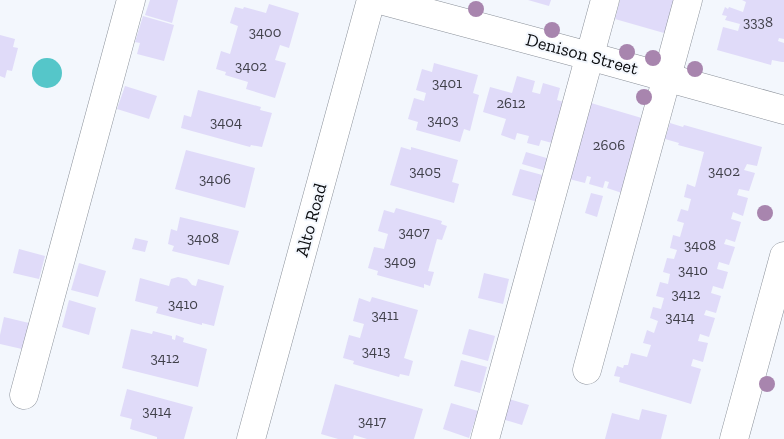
<svg xmlns="http://www.w3.org/2000/svg" width="784" height="439" font-family="'Zilla Slab',serif">
<rect width="100%" height="100%" fill="#f3f7fd"/>
<!-- water -->
<circle fill="#55c6c9" cx="47" cy="73" r="15"/>
<!-- building -->
<g fill="#e0dbf9">
<polygon points="150,0 178,0 172,23 145,15"/>
<polygon points="528,0 551,0 549,6"/>
<polygon points="620,0 681,0 671,35 615,19"/>
<polygon points="742,0 784,0 784,39 779,38 778,41 784,43 784,62 782,62 772,60 771,65 717,50 723,27 738,31 740,24 725,20 727,16 722,15 725,7 728,9 729,7 743,12 746,2"/>
<polygon points="269,4 299,13 289,48 280,45 275,60 286,63 275,98 246,89 248,82 225,75 226,72 216,69 221,51 230,54 238,26 230,23 235,7 243,9 244,7 266,13"/>
<polygon points="143,16 174,25 164,61 137,54 140,43 135,42"/>
<polygon points="0,35 15,39 13,47 18,48 12,71 7,70 5,78 0,76"/>
<polygon points="434,63 478,75 473,93 479,95 470,131 464,129 460,142 416,130 418,122 408,119 414,98 424,101 426,93 416,90 422,69 432,72"/>
<polygon points="517,76 535,81 532,92 540,94 543,83 560,88 557,100 564,102 552,143 541,140 539,146 527,143 529,136 517,133 515,140 501,135 506,119 483,112 490,87 512,93"/>
<polygon points="125,86 157,96 149,119 117,109"/>
<polygon points="198,90 261,107 260,110 272,113 262,147 251,145 250,147 181,128 184,115 191,117"/>
<polygon points="591,103 645,119 622,193 607,188 609,182 605,181 603,188 589,184 591,177 587,176 585,183 569,179"/>
<polygon points="670,123 683,127 684,125 762,147 757,166 747,164 744,170 755,173 749,191 739,189 737,195 748,198 743,216 733,212 731,219 741,222 735,242 726,239 724,244 735,247 729,265 719,262 717,269 728,272 723,289 713,286 711,293 721,296 716,313 706,310 704,315 715,318 709,337 700,334 698,341 708,343 703,362 693,359 691,366 701,369 691,404 619,382 620,377 614,376 617,366 623,368 624,365 628,365 631,353 647,357 651,345 643,343 647,330 654,333 658,321 650,318 653,307 661,309 664,298 656,296 660,282 668,284 670,274 663,272 667,258 674,259 677,250 670,248 673,235 680,237 684,223 677,221 681,209 688,211 691,199 684,197 687,184 695,187 704,152 678,145 679,143 665,139"/>
<polygon points="401,147 411,150 411,147 458,160 452,182 459,184 454,203 390,185"/>
<polygon points="186,150 255,168 245,208 175,189"/>
<polygon points="526,152 550,159 546,171 522,164"/>
<polygon points="520,169 546,176 538,202 512,195"/>
<polygon points="591,193 603,196 597,217 585,213"/>
<polygon points="396,208 442,221 441,224 447,226 442,240 437,239 428,271 434,272 430,286 424,284 424,288 377,275 378,271 368,268 374,247 384,249 388,234 378,231 384,210 394,213"/>
<polygon points="180,217 239,231 229,265 172,251 174,246 168,244 171,229 177,231"/>
<polygon points="135,238 148,241 145,252 132,249"/>
<polygon points="19,249 45,256 39,279 13,273"/>
<polygon points="79,263 106,271 98,297 71,290"/>
<polygon points="484,273 509,279 503,304 478,298"/>
<polygon points="178,277 187,279 192,285 196,286 198,279 224,286 214,326 202,323 202,325 156,313 158,307 135,301 140,278 169,286 171,279"/>
<polygon points="372,297 418,310 404,358 413,361 409,376 400,374 399,377 353,364 354,361 343,358 349,335 360,338 364,324 353,321 359,298 370,302"/>
<polygon points="69,300 96,308 89,335 62,327"/>
<polygon points="4,317 29,323 22,349 0,344 0,335"/>
<polygon points="131,329 152,334 153,331 172,336 172,339 175,340 176,335 184,338 183,342 207,349 198,387 122,368"/>
<polygon points="469,329 495,336 488,361 462,354"/>
<polygon points="461,360 487,367 480,393 454,386"/>
<polygon points="335,384 423,409 414,439 367,439 354,435 353,439 338,439 321,434"/>
<polygon points="127,389 193,407 184,439 157,439 157,437 130,429 132,419 120,416"/>
<polygon points="509,399 529,405 522,425 502,419"/>
<polygon points="451,403 478,411 469,438 443,429"/>
<polygon points="642,409 667,415 661,439 605,439 612,413 639,420"/>
</g>
<g fill="none" stroke-linecap="round" stroke-linejoin="round">
<defs>
<g id="minor">
<polyline points="380,0 589,56 784,110"/>
<polyline points="587,370 688,0"/>
<polyline points="24,395 131,0"/>
<polyline points="251,439 371,0"/>
<polyline points="485,439 605,0"/>
<polyline points="734,439 784,256"/>
</g>
</defs>
<!-- minor casing -->
<use href="#minor" stroke="#8a9099" stroke-width="29"/>
<!-- minor -->
<use href="#minor" stroke="#fff" stroke-width="28"/>
</g>
<!-- trees -->
<g fill="#a885ae">
<circle cx="476" cy="9" r="8"/>
<circle cx="552" cy="30" r="8"/>
<circle cx="627" cy="52" r="8"/>
<circle cx="653" cy="58" r="8"/>
<circle cx="695" cy="69" r="8"/>
<circle cx="644" cy="97" r="8"/>
<circle cx="765" cy="213" r="8"/>
<circle cx="767" cy="384" r="8"/>
</g>
<g text-anchor="middle" dominant-baseline="central" stroke-width="4" stroke-linejoin="round" paint-order="stroke">
<!-- number labels -->
<g font-size="15" fill="#40404a">
<text x="758" y="22">3338</text>
<text x="265" y="32">3400</text>
<text x="251" y="66">3402</text>
<text x="447" y="83">3401</text>
<text x="511" y="103">2612</text>
<text x="443" y="120">3403</text>
<text x="226" y="122">3404</text>
<text x="609" y="145">2606</text>
<text x="425" y="171">3405</text>
<text x="724" y="171">3402</text>
<text x="215" y="179">3406</text>
<text x="414" y="232">3407</text>
<text x="203" y="238">3408</text>
<text x="700" y="245">3408</text>
<text x="400" y="261">3409</text>
<text x="693" y="270">3410</text>
<text x="686" y="294">3412</text>
<text x="183" y="304">3410</text>
<text x="385" y="315">3411</text>
<text x="680" y="317">3414</text>
<text x="376" y="351">3413</text>
<text x="165" y="358">3412</text>
<text x="157" y="411">3414</text>
<text x="372" y="421">3417</text>
</g>
<!-- street labels -->
<g font-size="18" fill="#0a0c0f" stroke="#f3f7fd">
<text transform="translate(582 54) rotate(15)">Denison Street</text>
<text transform="translate(311 220) rotate(-75)">Alto Road</text>
</g>
</g>
</svg>
